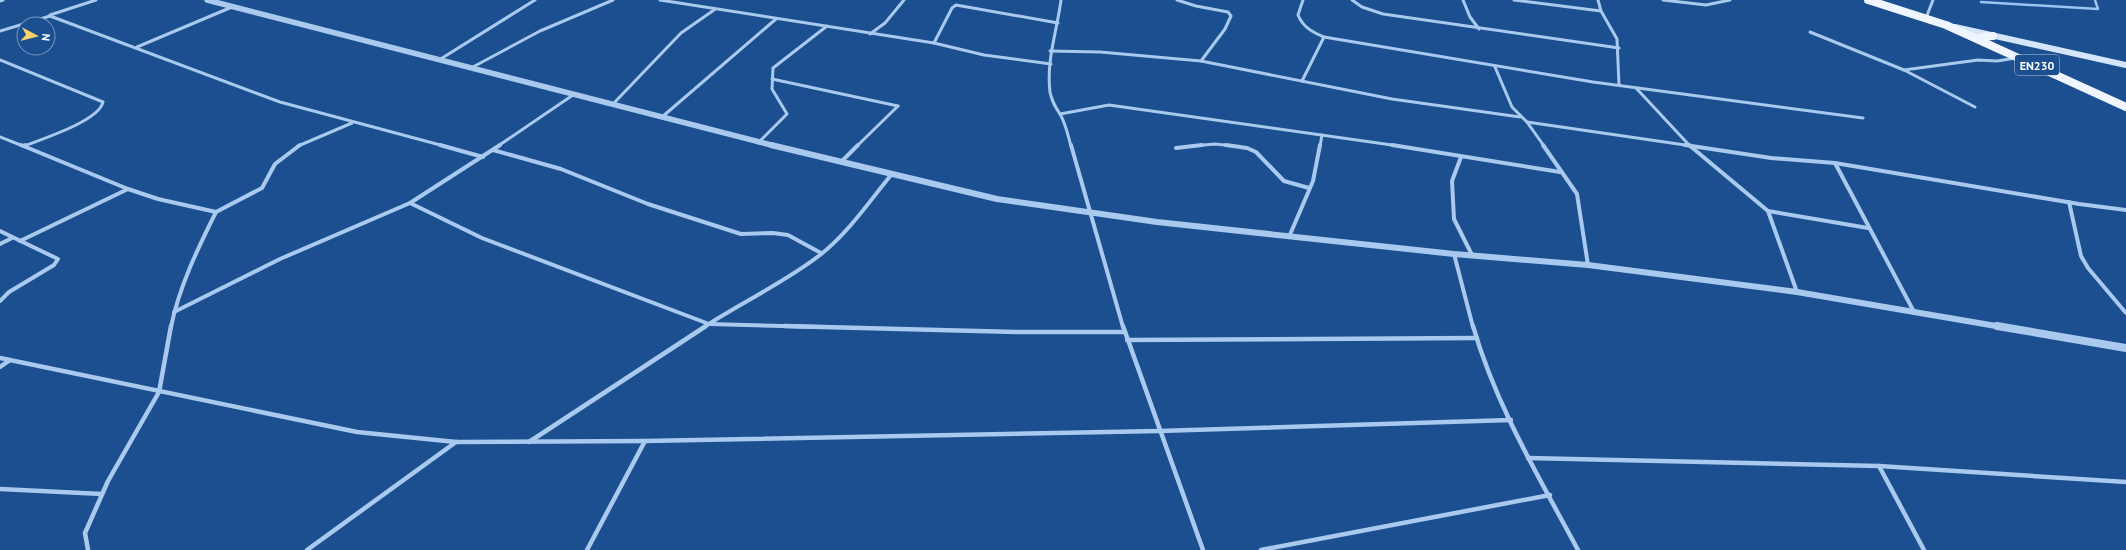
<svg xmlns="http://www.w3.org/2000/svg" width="2126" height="550" font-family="'PT Sans',sans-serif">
<rect width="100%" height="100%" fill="#1b4f8f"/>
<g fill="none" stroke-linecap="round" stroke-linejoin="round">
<!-- stream -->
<polyline stroke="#9cc4f0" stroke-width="2.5" points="1981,2 2098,9 2095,0"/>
<!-- minor-far2 -->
<g stroke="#a9c9ee" stroke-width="3">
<polyline points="660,0 934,43 984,55 1051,64"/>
<path d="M1061,0C1057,31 1046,61 1050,92C1052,102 1055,106 1060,114C1066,124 1068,136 1071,146"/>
<polyline points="1177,0 1196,6 1228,12 1231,16 1225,29 1201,61"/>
<path d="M1303,0L1298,15C1303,27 1312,32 1324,37L1593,82L1863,118"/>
<polyline points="1352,0 1362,7 1383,14 1619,48"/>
<polyline points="1463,0 1470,17 1479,29"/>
<polyline points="1514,0 1601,11"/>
<polyline points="1598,0 1601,11 1617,39 1619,85"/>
<polyline points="1663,0 1706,5 1730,0"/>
<polyline points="0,1 3,0"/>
<polyline points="50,15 96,0"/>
<polyline points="1926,18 1933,0"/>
<polyline points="0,31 50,16 280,102 444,146"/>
<polyline points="1810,32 1904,70 1975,107"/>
<polyline points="870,34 885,23 904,0"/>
<polyline points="934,43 952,8 956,5 1058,23"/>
<polyline points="137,47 232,7"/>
<polyline points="1050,51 1100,52 1201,61 1392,99 1520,117"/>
<path d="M0,60L103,102C99,121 42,139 24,146"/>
<polyline points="439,60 535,0"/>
<polyline points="1495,67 1512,107 1527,122 1544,146"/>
<polyline points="471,68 540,31 613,0"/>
<polyline points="1904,70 1978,60 1997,61 2016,58"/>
<polyline points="772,79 898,106"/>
<polyline points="1302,81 1324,37"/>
<polyline points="1636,88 1690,146"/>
<polyline points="613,104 681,33 714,10"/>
<polyline points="1060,114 1109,105 1399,146"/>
<polyline points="662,117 776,19"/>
<polyline points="1527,122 1692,146"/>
<polyline points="0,137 23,146"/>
<polyline points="758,143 787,114 772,89 773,68 827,26"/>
<polyline points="298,146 352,123"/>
<polyline points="498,146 573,95"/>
<polyline points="857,146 898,106"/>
<polyline points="1192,146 1215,144 1234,146"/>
<polyline points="1320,146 1322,135"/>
</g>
<!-- minor-far1 -->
<g stroke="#a9c9ee" stroke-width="4">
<polyline points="21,145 128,189 158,199 216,212 262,188 275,164 300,145"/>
<polyline points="440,145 483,157"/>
<polyline points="1071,145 1123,327"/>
<polyline points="1226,145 1247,148 1256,152 1284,181 1309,188"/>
<polyline points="1392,145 1560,172"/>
<polyline points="1543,145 1577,194 1588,265"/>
<polyline points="1685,145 1771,158 1835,163 2079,204 2126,210"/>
<polyline points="1689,145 1768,211 1868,228"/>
<polyline points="24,146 25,145"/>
<polyline points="1176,148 1202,145"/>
<polyline points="493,150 561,169 648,204 741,234 773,233 788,235 821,253"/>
<polyline points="1461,157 1452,181 1454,219 1472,255"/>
<polyline points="841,162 858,145"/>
<polyline points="1835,163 1913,310"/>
<polyline points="2069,202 2081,256 2088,268 2126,313"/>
<polyline points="410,203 482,238 709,324 823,327"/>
<polyline points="1768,211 1797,292"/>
<polyline points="0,231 58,259 54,265 9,292 0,301"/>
<polyline points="1289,237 1313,181 1320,145"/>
<polyline points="20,241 128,189"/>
<polyline points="0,244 12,238"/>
<polyline points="1454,254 1473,327"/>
<polyline points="174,312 280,259 410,203 500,145"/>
<path d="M171,327C179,287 198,248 216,212"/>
<path d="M704,327C742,302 784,283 820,255C848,233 869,202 891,175"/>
</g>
<!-- minor -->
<g stroke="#a9c9ee" stroke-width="4.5">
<polyline points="784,326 1016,332 1125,332"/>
<polyline points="1123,326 1203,550"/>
<path d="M1473,326C1496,406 1539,477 1578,550"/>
<polyline points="1127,340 1477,338"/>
<polyline points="0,358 357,432 456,442 645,441 1159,431 1511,420"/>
<polyline points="0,367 10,360"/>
<polyline points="529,442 706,326"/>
<polyline points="1528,458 1879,466 2126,482"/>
<polyline points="1879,466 1924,550"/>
<polyline points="0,489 102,494"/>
<polyline points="88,550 85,533 108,481 159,392 171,326"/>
<polyline points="307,550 456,442"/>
<polyline points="587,550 645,441"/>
<polyline points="1261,550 1550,495"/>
</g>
<!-- tertiary-far2 -->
<polyline stroke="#a9c9ee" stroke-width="5.5" points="207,0 775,146"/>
<!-- tertiary-far1 -->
<polyline stroke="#a9c9ee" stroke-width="6" points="771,145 997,199 1157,222 1454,254 1588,265 1797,292 2002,327"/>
<!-- tertiary -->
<polyline stroke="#a9c9ee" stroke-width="8" points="1997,326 2126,348"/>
<!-- secondary -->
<polyline stroke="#d6e6fa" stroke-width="6" points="1955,27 2126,65"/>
<!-- primary -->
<g stroke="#f0f6ff" stroke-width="8">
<polyline points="1868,0 1946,25 2126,107"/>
<polyline points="1984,42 1981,37 1993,36"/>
</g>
</g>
<g text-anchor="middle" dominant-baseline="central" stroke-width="4" stroke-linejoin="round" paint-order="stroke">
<!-- shield labels -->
<rect fill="#1b4f8f" stroke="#bbcadd" stroke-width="1" x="2015" y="55" width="44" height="20" rx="3"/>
<g font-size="12" font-weight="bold" fill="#fff">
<text x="2037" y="65">EN230</text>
</g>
</g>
<!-- north arrow -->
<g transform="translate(36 36) rotate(97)"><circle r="19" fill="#1b4f8f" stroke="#7695bc"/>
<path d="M0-3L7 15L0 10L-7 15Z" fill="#ffd166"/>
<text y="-6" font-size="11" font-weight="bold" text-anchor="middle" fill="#ffffff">N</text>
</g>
</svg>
